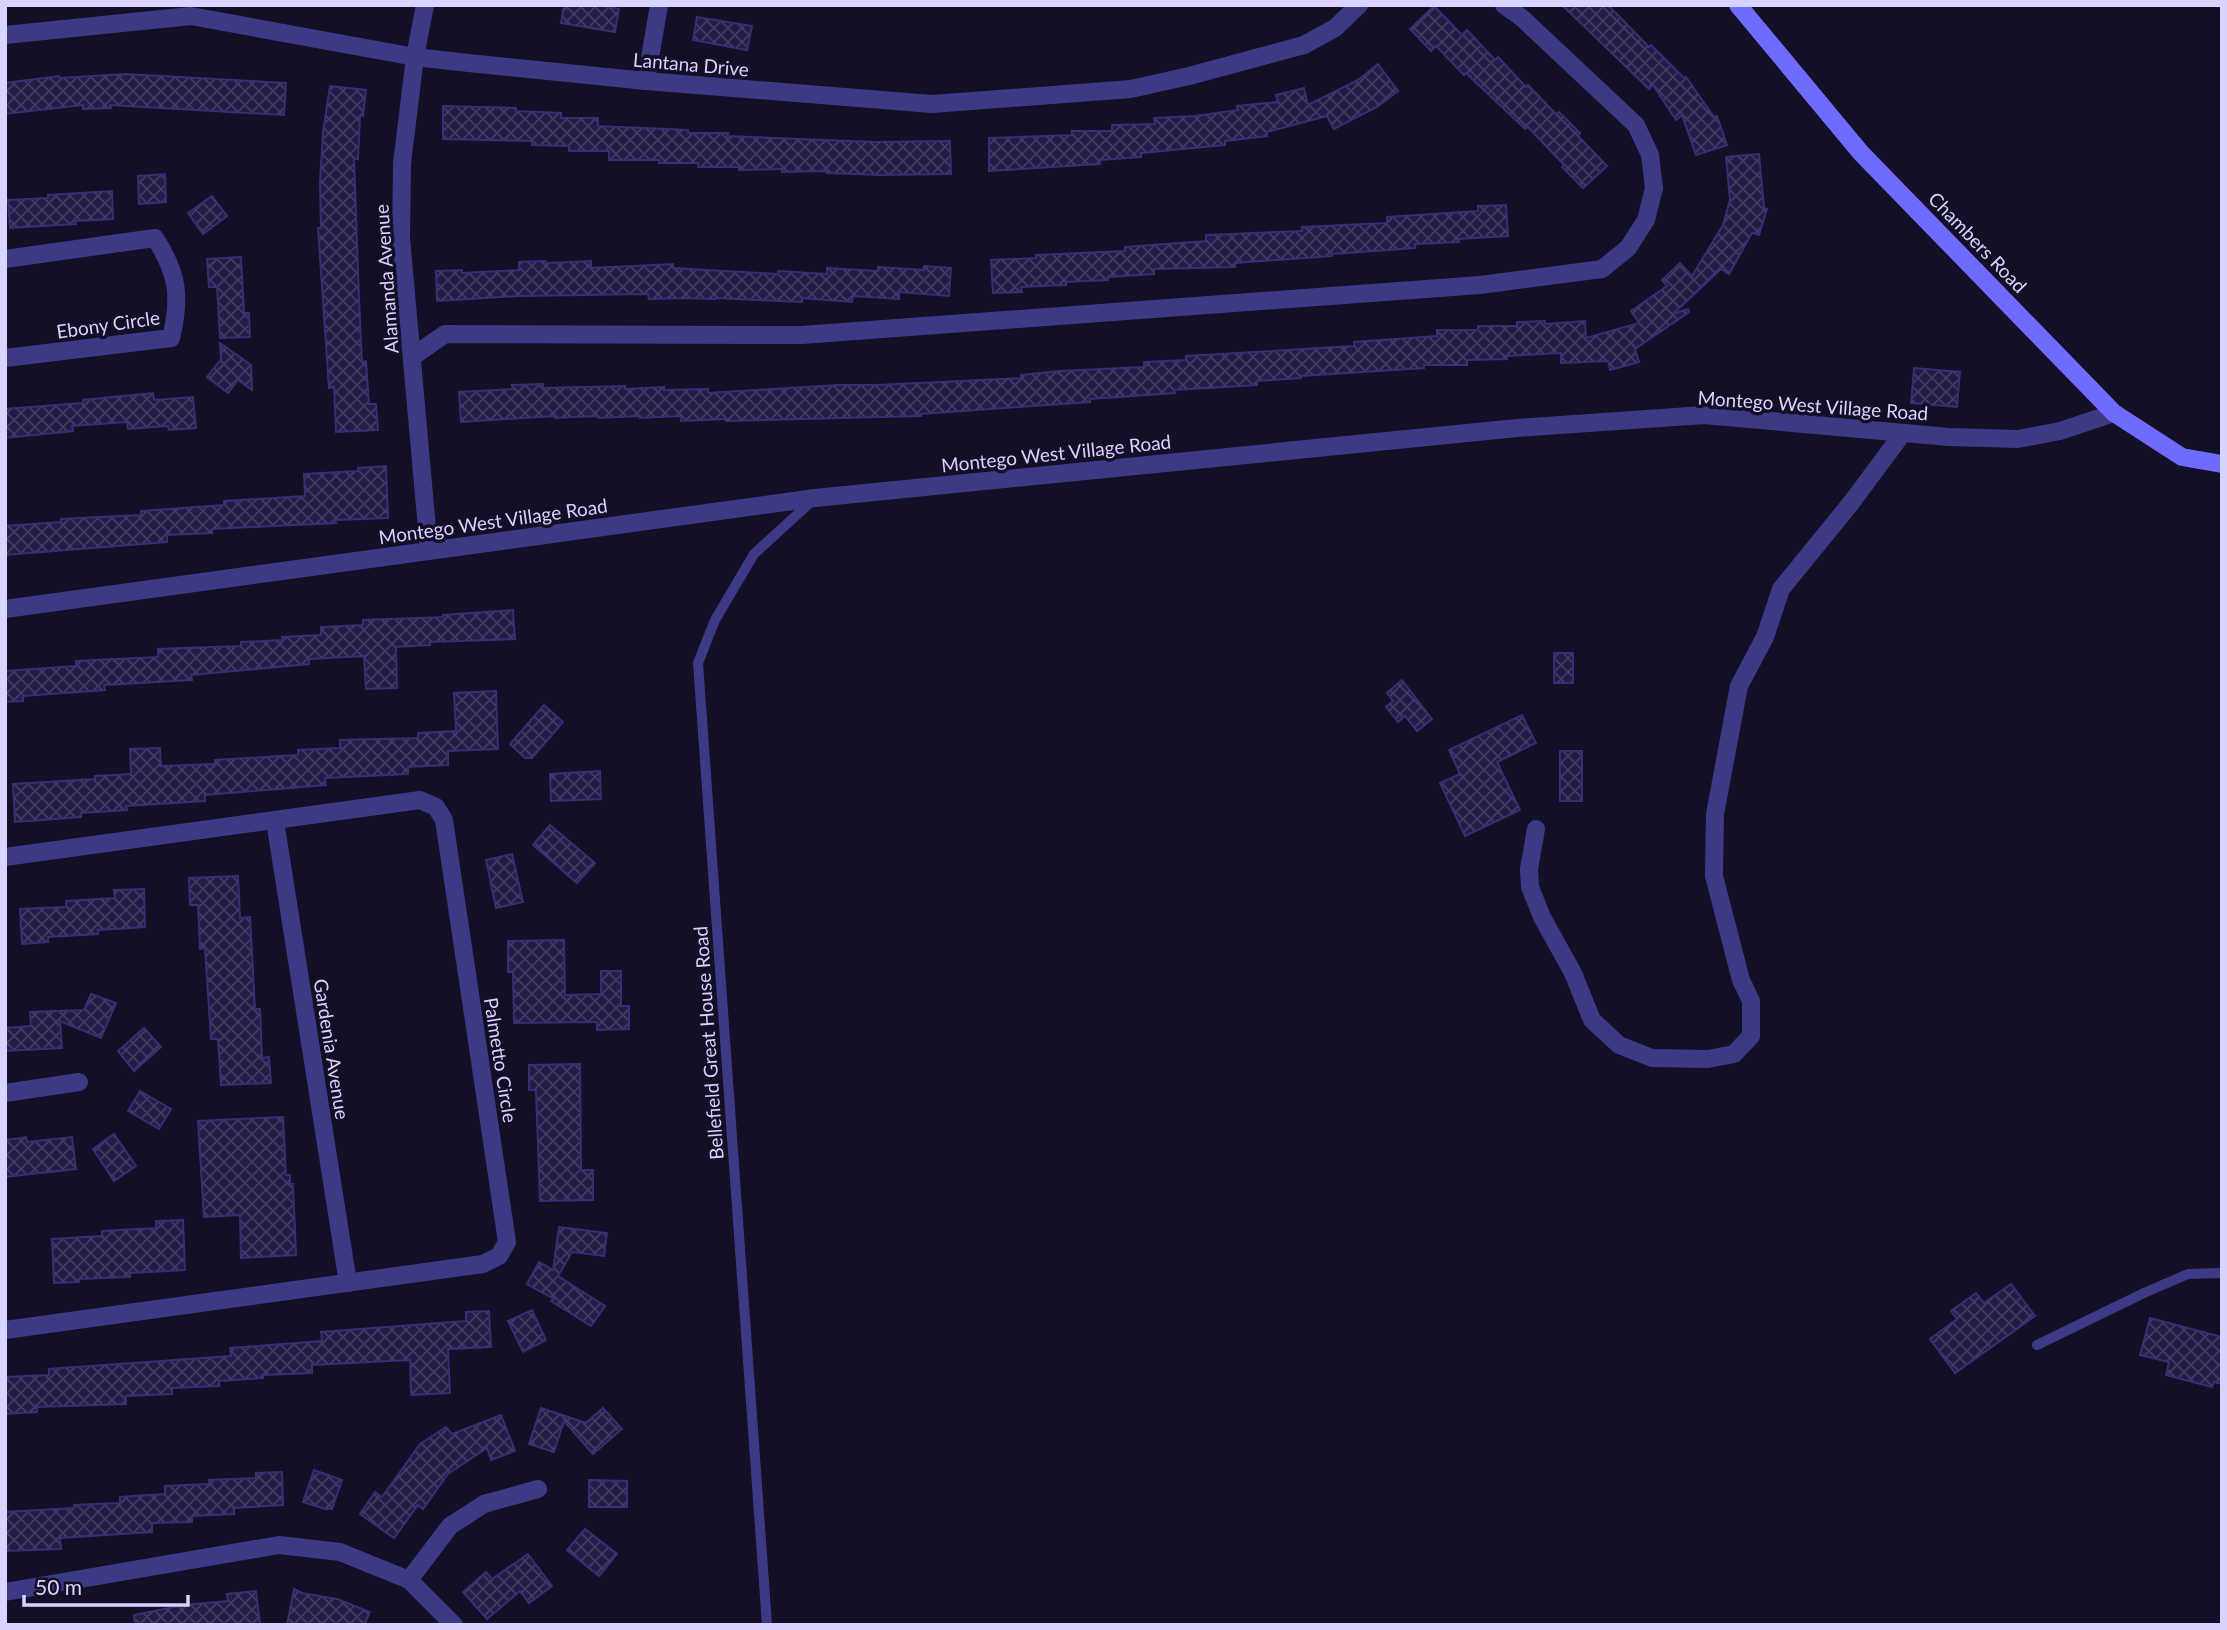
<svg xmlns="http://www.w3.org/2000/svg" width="2227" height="1630" font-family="Lato,sans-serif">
<defs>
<pattern id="building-cross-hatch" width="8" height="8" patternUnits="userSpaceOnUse" patternTransform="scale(1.75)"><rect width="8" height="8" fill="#241b47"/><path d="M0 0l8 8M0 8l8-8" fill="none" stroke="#433b63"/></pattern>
</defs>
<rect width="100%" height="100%" fill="#130f26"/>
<!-- building -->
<g fill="url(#building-cross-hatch)" stroke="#3b2d73" stroke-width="2">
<polygon points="564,5 598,5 619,9 615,32 561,23"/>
<polygon points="1562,5 1608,5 1649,47 1651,45 1684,78 1686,77 1714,117 1717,116 1727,145 1696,155 1682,115 1676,120 1653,85 1649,89"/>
<polygon points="1434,6 1462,35 1467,30 1495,60 1498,57 1526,87 1528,85 1556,114 1559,112 1580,133 1578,136 1607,166 1583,188 1562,167 1564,165 1528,127 1525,129 1466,73 1464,75 1436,46 1431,51 1410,29"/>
<polygon points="697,17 752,26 747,50 693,40"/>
<polygon points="1378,64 1398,91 1377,107 1334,129 1327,116 1267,132 1267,136 1225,141 1225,145 1141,153 1141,157 1100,160 1100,164 989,171 989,138 1072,135 1072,131 1112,131 1112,125 1155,124 1154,118 1195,116 1238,110 1237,106 1278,102 1276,95 1304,88 1308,105 1358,80"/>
<polygon points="126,74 286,83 284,115 110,105 111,108 83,109 83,105 5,114 5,83 59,76 60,78"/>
<polygon points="330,86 366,90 363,116 360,115 358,159 354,159 359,299 362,362 366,361 369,404 376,404 378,430 336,432 334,387 329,388 318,228 321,228 320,183 323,132"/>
<polygon points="443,106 516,108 516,111 561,113 561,118 598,118 598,126 688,130 688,133 728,133 727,136 875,142 950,141 951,174 880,175 827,173 827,171 782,172 782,169 739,170 739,167 698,167 698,163 659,163 659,160 609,160 609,151 569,151 569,146 532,145 532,141 443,139"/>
<polygon points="1759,154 1764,208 1767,209 1759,235 1752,233 1729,274 1721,269 1673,314 1688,309 1689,312 1635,349 1639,362 1610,370 1608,361 1561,363 1561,353 1507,356 1507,359 1467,360 1467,365 1424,365 1424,368 1301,376 1301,378 1257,381 1257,385 1174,390 1175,393 1090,399 1090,402 921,414 921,416 726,421 726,419 681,421 681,416 640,418 640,416 598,418 597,416 555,418 555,416 461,422 459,392 513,389 512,385 543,384 543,388 625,386 625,389 664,387 664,390 708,389 708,393 838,385 877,385 1021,378 1021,375 1060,371 1144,367 1144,362 1186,360 1186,356 1354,346 1354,342 1437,336 1437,330 1478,330 1478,326 1517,326 1517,322 1545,321 1545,324 1585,321 1586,338 1639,323 1631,311 1667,286 1662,280 1680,263 1692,276 1723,225 1730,200 1726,157"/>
<polygon points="165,174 166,202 139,204 138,176"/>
<polygon points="112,191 113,219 75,221 76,224 10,228 8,200 48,198 48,195"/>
<polygon points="212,196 227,216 203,234 188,213"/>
<polygon points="1506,205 1508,236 1459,239 1459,242 1415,244 1415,248 1332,254 1332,256 1235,263 1235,267 1154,269 1154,274 1108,277 1108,280 1066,282 1066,285 1021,287 1022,292 993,293 991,260 1036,258 1036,255 1125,251 1125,247 1206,241 1206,235 1302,231 1302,227 1387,223 1387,217 1478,211 1478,206"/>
<polygon points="241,257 244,313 249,313 250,337 220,338 217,287 209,287 207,259"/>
<polygon points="545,261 546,263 591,261 591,268 673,264 673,268 778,274 778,271 827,274 827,268 878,271 878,267 924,270 924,266 951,268 949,296 899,292 899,299 853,296 852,302 802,298 802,302 716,298 715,299 686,298 649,299 648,294 520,296 437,301 436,271 462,270 462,273 519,270 519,262"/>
<polygon points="220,343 251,365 252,390 238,380 228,393 207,377 221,359"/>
<polygon points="1914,368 1960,372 1957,407 1911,403"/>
<polygon points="153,393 154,400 193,397 196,428 169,430 168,426 128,429 127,422 72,426 73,431 5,438 5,409 83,403 83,400"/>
<polygon points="386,466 388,518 335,520 336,523 212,529 212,533 167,535 167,542 5,555 5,526 61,522 61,519 141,515 141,511 224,505 224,501 305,496 304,474 358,471 358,468"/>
<polygon points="513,610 515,639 430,642 430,645 396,647 397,688 366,689 364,656 309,659 309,664 191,675 192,680 104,685 105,690 23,696 23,701 5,702 5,671 76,666 76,661 158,657 158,649 241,646 241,642 283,640 282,637 321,635 321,627 363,625 363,620 443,617 443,615"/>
<rect x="1554" y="653" width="19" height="30"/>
<polygon points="1402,680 1432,719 1417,731 1405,716 1398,722 1386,707 1393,701 1387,693"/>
<polygon points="496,691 498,749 448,751 448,765 408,767 408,774 325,778 326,785 205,795 205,801 126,806 127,810 81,813 81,817 15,822 13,784 95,779 95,776 131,774 130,749 160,748 161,766 215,764 215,760 298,755 298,750 340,748 340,740 418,738 418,733 456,731 454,693"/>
<polygon points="544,705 563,722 532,758 525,758 510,744"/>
<polygon points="1522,715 1536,743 1497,762 1520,810 1465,836 1440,783 1460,774 1449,750"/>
<rect x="1560" y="751" width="22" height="50"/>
<polygon points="600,771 601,799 551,801 550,774"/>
<polygon points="550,825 595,863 577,883 533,845"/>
<polygon points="512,854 523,902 496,908 486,860"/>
<polygon points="238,876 240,918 250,917 255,1009 260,1009 262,1058 269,1057 271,1083 221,1085 218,1039 211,1039 205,948 200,949 198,905 190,905 189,878"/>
<polygon points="144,889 145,927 98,930 98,934 48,937 48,942 22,944 20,909 66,907 66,901 115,898 114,890"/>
<polygon points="564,940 565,995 601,994 601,971 621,971 621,1006 629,1006 629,1029 597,1030 597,1022 514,1023 513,972 508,972 508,941"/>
<polygon points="91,994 116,1003 101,1038 60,1021 62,1048 5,1051 5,1028 31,1026 30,1012 84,1010"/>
<polygon points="144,1028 161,1047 134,1071 118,1051"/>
<polygon points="580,1064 581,1170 593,1170 593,1200 540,1201 536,1090 529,1090 529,1065"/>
<polygon points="140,1091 171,1109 159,1129 128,1111"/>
<polygon points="283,1117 286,1175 290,1175 290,1184 293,1184 296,1255 241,1258 240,1215 204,1217 198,1121"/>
<polygon points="114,1134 136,1166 114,1181 93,1149"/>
<polygon points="26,1137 27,1142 72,1137 76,1169 5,1177 5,1140"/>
<polygon points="183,1220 185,1270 130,1273 130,1277 79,1279 79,1282 54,1283 52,1239 102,1236 102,1231 156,1228 156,1221"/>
<polygon points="559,1227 607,1233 604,1256 572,1252 558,1276 605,1306 591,1326 551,1301 554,1299 527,1284 539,1262 553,1270"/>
<polygon points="2011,1284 2035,1316 1955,1373 1930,1339 1957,1319 1951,1311 1976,1293 1984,1303"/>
<polygon points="532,1310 546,1340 523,1352 508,1321"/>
<polygon points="489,1311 491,1347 448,1349 450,1393 411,1395 410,1360 351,1363 312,1365 312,1373 263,1375 263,1378 219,1381 219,1386 172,1388 172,1394 126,1396 126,1404 37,1407 37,1412 5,1414 5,1377 49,1375 49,1369 231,1356 230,1348 322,1341 321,1332 466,1321 466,1312"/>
<polygon points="2150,1318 2222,1337 2222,1384 2214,1382 2212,1387 2166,1375 2169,1362 2140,1355"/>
<polygon points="541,1408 586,1423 603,1408 622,1429 593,1454 564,1421 554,1452 529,1444"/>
<polygon points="501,1415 515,1451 491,1460 487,1448 448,1474 423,1509 418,1505 394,1538 360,1514 375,1492 382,1497 420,1444 446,1427 452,1434"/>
<polygon points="314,1470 342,1480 332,1509 325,1509 303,1502"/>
<polygon points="282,1472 283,1505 234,1508 234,1514 192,1516 192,1522 152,1523 152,1532 60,1538 61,1549 5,1551 5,1512 74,1508 74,1505 120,1503 120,1497 165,1494 165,1486 209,1484 209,1480 256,1478 256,1473"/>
<polygon points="589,1480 627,1481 627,1507 589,1507"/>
<polygon points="585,1529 617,1554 599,1576 567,1550"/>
<polygon points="528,1554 552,1586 529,1603 520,1591 487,1619 463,1592 486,1572 492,1579"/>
<polygon points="294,1589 302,1593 337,1599 370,1612 364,1625 287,1625"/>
<polygon points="256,1591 260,1625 135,1625 134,1615 184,1605 228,1601 227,1594"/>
</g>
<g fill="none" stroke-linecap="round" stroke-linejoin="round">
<!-- lane -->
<g stroke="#3d3a85" stroke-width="10">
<polyline points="2037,1345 2144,1293 2188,1274 2222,1273"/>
<polyline points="767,1625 698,663 715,620 754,554 813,500"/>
</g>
<!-- street -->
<g stroke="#3d3a85" stroke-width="18">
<polyline points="425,5 415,57 402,163 401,238 429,551"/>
<polyline points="5,35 191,16 415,57 459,62 646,81 932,104 1131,89 1189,76 1304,45 1335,28 1359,5"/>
<polyline points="646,81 659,5"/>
<path d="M5,259L155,238C178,274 181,297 171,338L5,358"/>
<polyline points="412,357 445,334 802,335 1480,285 1602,269 1628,248 1646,220 1654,188 1650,155 1636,125 1522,18 1504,5"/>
<polyline points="5,609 815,498 1517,428 1704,415 1949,437 2018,439 2060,431 2114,413"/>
<polyline points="275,821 348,1283"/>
<polyline points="1536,829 1529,869 1530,887 1542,917 1573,973 1592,1020 1619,1045 1652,1058 1708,1059 1734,1054 1751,1036 1751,1001 1741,980 1714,876 1715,814 1739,686 1765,637 1781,589 1851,503 1903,433"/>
<polyline points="5,857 420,800 436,807 444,820 507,1242 499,1256 483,1264 5,1330"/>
<polyline points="5,1093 79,1082"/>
<polyline points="409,1580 450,1526 484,1504 538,1489"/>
<polyline points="5,1592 279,1545 340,1552 409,1580 454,1625"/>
</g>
<!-- secondary -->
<polyline stroke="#6f6bff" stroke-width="18" points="1738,5 1861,153 2114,413 2182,457 2222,464"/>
</g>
<g text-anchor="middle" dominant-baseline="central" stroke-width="7" stroke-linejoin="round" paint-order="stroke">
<!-- street labels -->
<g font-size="19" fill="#d9d4ff" stroke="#130f26">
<text transform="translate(691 64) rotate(5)">Lantana Drive</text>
<text transform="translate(1978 242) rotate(46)">Chambers Road</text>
<text transform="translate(386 279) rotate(-94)">Alamanda Avenue</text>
<text transform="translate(108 324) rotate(-8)">Ebony Circle</text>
<text transform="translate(1813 405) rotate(4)">Montego West Village Road</text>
<text transform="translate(1056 453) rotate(-6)">Montego West Village Road</text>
<text transform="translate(493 521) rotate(-8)">Montego West Village Road</text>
<text transform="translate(708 1043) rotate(-94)">Bellefield Great House Road</text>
<text transform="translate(332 1049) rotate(81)">Gardenia Avenue</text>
<text transform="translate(501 1060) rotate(81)">Palmetto Circle</text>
</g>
</g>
<!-- border -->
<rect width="2227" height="1630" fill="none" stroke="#d9d4ff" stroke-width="14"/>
<!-- scale -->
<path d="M24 1595v10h164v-10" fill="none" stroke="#d9d4ff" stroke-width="3.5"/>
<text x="35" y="1595" font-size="21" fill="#d9d4ff" stroke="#130f26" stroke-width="5" paint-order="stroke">50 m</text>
</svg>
